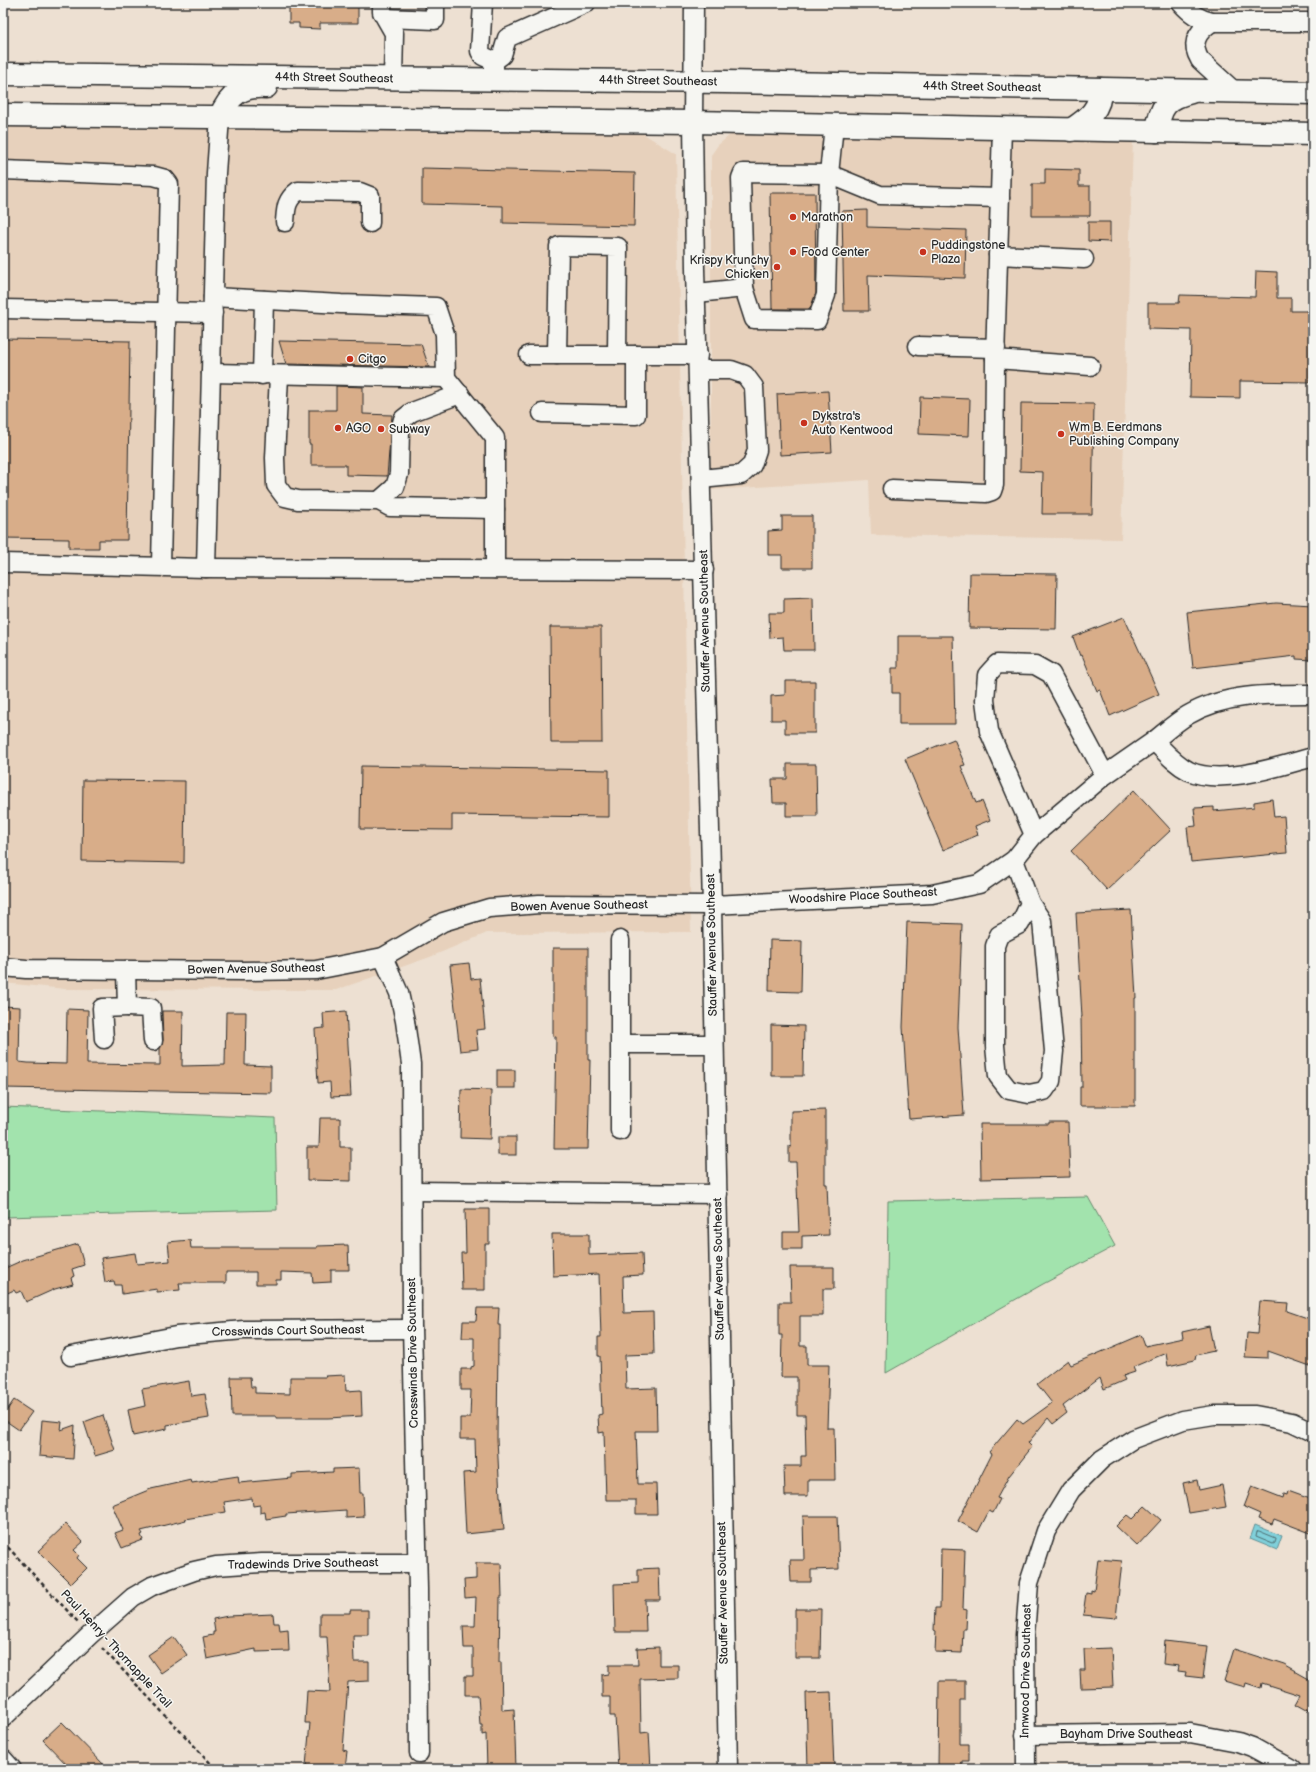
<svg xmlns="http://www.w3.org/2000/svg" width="1316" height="1772" font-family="'Balsamiq Sans',sans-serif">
<rect width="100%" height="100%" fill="#ede0d2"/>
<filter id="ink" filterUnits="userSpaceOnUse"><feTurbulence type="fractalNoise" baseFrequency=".025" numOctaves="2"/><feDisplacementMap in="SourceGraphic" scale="8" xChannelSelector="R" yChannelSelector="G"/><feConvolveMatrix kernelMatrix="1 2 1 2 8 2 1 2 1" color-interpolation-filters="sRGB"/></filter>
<g filter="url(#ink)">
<!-- built -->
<g fill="#e7d1bc">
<polygon points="3,124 639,131 676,154 691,932 487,933 430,957 336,990 66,989 3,983"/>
<polygon points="739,133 1133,139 1121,539 871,535 869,480 711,490 711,155 718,145 729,136"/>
</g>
<!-- green -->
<g fill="#a2e3ad" stroke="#66876c">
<polygon points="3,1107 275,1118 277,1210 3,1217"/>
<polygon points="1088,1197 1115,1246 1043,1284 886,1373 888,1201"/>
</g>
<!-- water -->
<polygon fill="#80d0da" stroke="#5e8e94" points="1255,1525 1282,1536 1277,1550 1250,1539"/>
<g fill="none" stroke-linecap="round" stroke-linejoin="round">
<!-- shore -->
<polygon stroke="#4d6d71" stroke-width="1" points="1259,1531 1276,1538 1275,1543 1273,1544 1256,1537 1257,1532"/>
</g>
<!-- building -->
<g fill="#d8ad89" stroke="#2b2b2b">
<polygon points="289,3 358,3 358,23 320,23 320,29 299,28 299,23 289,23"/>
<polygon points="422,168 635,173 634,226 503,223 503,206 422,204"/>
<polygon points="1045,169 1079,170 1079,186 1090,186 1090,216 1032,216 1032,184 1045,184"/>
<polygon points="770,193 815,193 816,293 810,309 772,309"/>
<polygon points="867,210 867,227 966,230 965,278 868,275 869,311 844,311 842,211"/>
<polygon points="1088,222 1110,222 1110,242 1088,241"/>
<polygon points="1256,271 1277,272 1277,298 1291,298 1291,311 1311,311 1310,382 1240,381 1240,398 1190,397 1191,330 1148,329 1148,303 1179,303 1180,295 1255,297"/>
<polygon points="3,339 130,341 127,540 99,540 99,548 69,548 69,539 3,538"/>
<polygon points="279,341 421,344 429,367 286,364"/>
<polygon points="336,386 363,387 363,414 392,415 387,476 346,475 346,465 311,465 311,444 309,444 309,410 336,410"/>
<polygon points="828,391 832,452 780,455 777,394"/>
<polygon points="920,397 970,399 969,436 919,434"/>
<polygon points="1021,403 1094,404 1092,514 1042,514 1043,472 1020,471"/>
<polygon points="782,516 812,516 812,568 782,568 782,555 768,555 768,531 782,530"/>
<polygon points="970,573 1057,574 1056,629 969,628"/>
<polygon points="813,598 814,650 784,650 783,637 770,638 769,613 784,613 784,599"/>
<polygon points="1276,603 1313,605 1313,660 1296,659 1296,656 1193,668 1187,612"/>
<polygon points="1124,617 1159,694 1110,716 1100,690 1097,691 1082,655 1080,656 1073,637"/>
<polygon points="550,627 601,627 602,743 551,743"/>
<polygon points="898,636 953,636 955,724 899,724 899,693 892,693 892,668 898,668"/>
<polygon points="785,681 815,681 815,733 785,733 785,720 771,720 771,696 785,695"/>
<polygon points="954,739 965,765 961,766 976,803 982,801 990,820 975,826 978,835 943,850 905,759"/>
<polygon points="787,764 816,764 817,816 786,816 786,803 773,803 772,779 787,779"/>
<polygon points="361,766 609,770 609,817 452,815 452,830 360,829"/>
<polygon points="83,780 185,781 184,863 82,861"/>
<polygon points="1134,790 1171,830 1107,890 1071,851"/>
<polygon points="1272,799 1274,817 1284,816 1287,853 1191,862 1187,827 1196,826 1194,808 1214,807 1214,811 1254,807 1254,802"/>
<polygon points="1131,910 1136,998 1135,998 1135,1106 1080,1106 1080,1087 1082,1087 1081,1017 1082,1017 1076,913"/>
<polygon points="907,922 962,924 958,1027 964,1115 909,1119 903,1027"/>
<polygon points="770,940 802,941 801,992 769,991"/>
<polygon points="553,948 588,948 588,1060 590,1060 588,1149 554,1149 556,1037 553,1037"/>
<polygon points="469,963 471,979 480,978 485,1029 476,1030 478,1049 460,1051 450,965"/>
<polygon points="3,1006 20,1007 19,1062 28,1063 66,1064 67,1009 88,1010 87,1064 160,1065 160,1048 163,1040 162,1011 183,1011 182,1066 225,1065 226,1012 246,1012 245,1065 271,1066 271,1093 3,1088"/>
<polygon points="346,1011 351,1096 331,1097 330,1082 318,1083 315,1029 324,1028 323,1013"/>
<polygon points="771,1025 804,1026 803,1076 771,1076"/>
<rect x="497" y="1070" width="18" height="18"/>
<polygon points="461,1089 491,1090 490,1139 460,1138"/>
<polygon points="825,1110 825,1184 827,1184 829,1235 802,1236 802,1249 783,1249 783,1232 799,1232 796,1162 789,1162 789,1146 791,1147 791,1111"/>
<polygon points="320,1118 340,1118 340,1147 351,1147 351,1181 307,1180 307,1147 319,1147"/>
<polygon points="1049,1122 1068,1122 1070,1177 981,1179 980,1124 1049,1124"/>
<rect x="498" y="1137" width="18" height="18"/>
<polygon points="465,1209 489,1209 489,1244 485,1244 485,1290 462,1290 461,1253 466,1253"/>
<polygon points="552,1234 589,1234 589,1255 642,1253 643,1275 623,1276 624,1313 653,1312 654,1354 625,1355 626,1389 656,1388 657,1431 636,1431 638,1484 656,1484 657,1514 636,1514 636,1500 606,1500 604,1432 599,1433 598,1415 602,1414 600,1356 598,1356 598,1337 601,1337 599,1274 553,1276"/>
<polygon points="190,1240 191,1248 317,1248 317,1246 348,1245 349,1270 331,1270 331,1282 313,1283 312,1273 281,1272 281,1280 276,1280 276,1284 256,1284 256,1272 226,1272 226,1283 179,1283 180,1290 157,1292 157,1289 122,1294 121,1285 115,1285 114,1281 105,1282 101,1258 135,1253 137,1264 170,1261 168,1242"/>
<polygon points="78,1244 84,1265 72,1269 74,1276 71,1278 73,1284 55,1289 26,1302 21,1291 16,1293 14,1290 3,1295 3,1269 23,1260"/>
<polygon points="790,1267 834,1267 834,1289 823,1289 823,1316 800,1316 800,1346 807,1346 807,1365 829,1365 827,1428 834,1428 835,1480 808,1480 808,1496 785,1496 784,1466 801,1466 801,1456 806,1456 805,1415 797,1415 797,1377 781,1377 782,1335 779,1335 779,1302 791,1302"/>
<polygon points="1260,1301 1288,1303 1287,1311 1313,1320 1313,1367 1268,1351 1268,1358 1245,1357 1247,1333 1257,1334"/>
<polygon points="477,1308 499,1308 498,1325 500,1325 500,1339 498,1339 497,1439 500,1497 501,1497 504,1530 466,1534 463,1473 476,1472 475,1439 460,1439 460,1418 470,1418 471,1390 461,1390 461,1369 471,1369 471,1367 474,1366 474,1338 462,1338 463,1321 476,1321"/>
<polygon points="1209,1326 1214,1351 1196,1355 1195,1360 1168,1366 1166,1353 1133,1367 1135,1372 1123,1376 1125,1380 1104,1389 1100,1378 1063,1406 1067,1413 1053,1424 1048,1418 1028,1443 1032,1447 1009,1476 997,1498 1000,1499 993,1513 989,1511 978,1532 958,1521 992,1454 989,1452 1017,1419 1023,1424 1052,1403 1037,1384 1068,1360 1071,1365 1141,1335 1145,1346 1183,1338 1182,1332"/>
<polygon points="345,1375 346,1391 361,1390 362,1416 328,1418 276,1418 276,1416 232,1416 231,1377 250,1377 251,1387 255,1387 255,1393 290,1394 290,1377 326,1377 325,1376"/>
<polygon points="189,1381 191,1396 205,1394 209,1418 167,1425 167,1429 133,1436 128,1410 145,1406 142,1389"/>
<polygon points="14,1400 32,1412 19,1430 3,1419 3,1416"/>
<polygon points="103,1415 115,1450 95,1456 84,1422"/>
<polygon points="42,1420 62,1422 61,1430 75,1425 73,1459 39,1456"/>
<polygon points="359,1468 360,1493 363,1493 364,1517 346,1518 346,1510 286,1514 286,1516 266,1519 265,1512 260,1513 260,1505 253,1506 252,1498 224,1502 226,1512 185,1519 186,1520 141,1531 143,1534 141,1535 143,1540 122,1548 115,1533 123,1530 112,1505 151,1489 191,1480 192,1483 238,1476 239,1483 292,1478 292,1474 333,1472 333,1469"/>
<polygon points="1197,1480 1199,1490 1222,1485 1226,1507 1189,1513 1183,1483"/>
<polygon points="1252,1486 1283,1498 1284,1494 1287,1495 1288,1491 1313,1500 1313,1534 1274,1519 1272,1524 1258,1519 1260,1514 1244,1507"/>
<polygon points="1145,1506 1161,1520 1137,1546 1116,1526 1127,1515 1132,1519"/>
<polygon points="803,1516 837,1516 839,1569 811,1570 811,1582 791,1582 790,1560 804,1560"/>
<polygon points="66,1524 83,1542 74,1550 79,1555 77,1558 87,1568 71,1584 38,1551"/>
<polygon points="941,1549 965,1550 963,1609 967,1610 966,1629 963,1629 962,1653 935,1652 936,1631 934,1630 935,1608 940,1608"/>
<polygon points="1098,1559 1122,1561 1116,1618 1083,1615 1086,1593 1091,1594 1091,1590 1094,1591"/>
<polygon points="476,1563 501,1563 502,1597 500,1597 499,1662 501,1662 502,1710 514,1709 516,1769 487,1769 486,1734 482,1735 482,1725 480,1725 478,1695 465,1695 465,1676 473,1676 473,1648 464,1648 463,1626 475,1626 476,1597 465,1598 464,1580 476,1579"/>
<polygon points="659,1568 660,1600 645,1600 646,1632 615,1632 614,1584 638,1583 638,1569"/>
<polygon points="795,1609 821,1609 820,1658 795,1658"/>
<polygon points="350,1610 368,1610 368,1635 353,1635 354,1662 369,1662 369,1681 348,1682 343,1750 347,1751 345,1769 306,1766 310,1723 305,1723 307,1691 330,1692 327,1637 320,1637 320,1613 350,1613"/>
<polygon points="273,1614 274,1623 279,1623 280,1630 288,1629 289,1651 256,1652 256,1649 207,1659 203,1637 213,1635 213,1632 215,1632 213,1619 228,1616"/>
<polygon points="174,1637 187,1655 161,1673 148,1655"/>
<polygon points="1165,1641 1207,1646 1203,1678 1185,1676 1186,1672 1178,1671 1179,1666 1163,1664"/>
<polygon points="659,1647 659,1665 678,1665 678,1678 640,1679 641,1733 649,1732 651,1769 618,1769 615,1716 610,1716 610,1697 602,1697 602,1675 609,1674 609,1665 638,1665 637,1648"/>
<polygon points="1111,1648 1113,1687 1081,1688 1080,1670 1085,1670 1084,1649"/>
<polygon points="1234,1649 1284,1665 1309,1679 1313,1671 1313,1714 1295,1704 1300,1695 1262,1683 1261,1688 1246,1683 1245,1687 1224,1681"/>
<polygon points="939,1681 965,1681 965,1700 960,1700 960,1744 969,1744 969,1761 962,1761 962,1769 938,1769"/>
<polygon points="831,1692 834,1769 808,1769 806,1693"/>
<polygon points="62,1722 108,1769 71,1769 43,1740"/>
</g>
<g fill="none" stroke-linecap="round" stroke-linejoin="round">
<defs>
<g id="minor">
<polyline points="382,3 382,12 394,33 393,78"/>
<polyline points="483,3 480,51 483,56 494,61"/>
<polyline points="694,3 693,122 695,269 712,905 728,1769"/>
<path d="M1181,3C1190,13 1198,19 1212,22H1313"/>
<polyline points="386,18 435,20 435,3"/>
<path d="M1212,22C1197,32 1190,43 1200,60L1234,91"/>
<polyline points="494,80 494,61 502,55 507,38 586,3"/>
<polyline points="1002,128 995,359 1090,366"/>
<polyline points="3,170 154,176 165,179 169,184 161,566"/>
<path d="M285,222C286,208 286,200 298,191L360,192L370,196V223"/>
<polyline points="998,255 1084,259"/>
<polyline points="744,288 754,319 817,320 826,295 829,174 834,125"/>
<polyline points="697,293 744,288 741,178 743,173 829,174 880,195 1000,198"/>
<polyline points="213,297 341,304 436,307 445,334 446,378 495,438 495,569"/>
<polyline points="3,309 213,313"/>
<polyline points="918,346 996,348"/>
<polyline points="529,355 698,355"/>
<polyline points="557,355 559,246 618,247 617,355"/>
<polyline points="699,370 731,370 745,375 754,387 757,450 752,465 741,475 701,479"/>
<polyline points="211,373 446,378"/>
<polyline points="262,375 264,300"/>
<polyline points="279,376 275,458 276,485 285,497 298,500 379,501 390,507 495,509"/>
<polyline points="542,413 636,415 636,355"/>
<polyline points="892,489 986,493 992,491 994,485 995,359"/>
<polyline points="379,501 395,487 399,474 400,430 403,419 412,412 460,394"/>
<polyline points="3,563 206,568 704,570"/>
<polyline points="206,568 216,173 220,117"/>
<path d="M1313,694C1272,694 1225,693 1188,715C1176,722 1165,732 1154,741C1165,752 1175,764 1189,771C1222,786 1280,766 1313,757"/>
<polyline points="1034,835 989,731 985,700 987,675 997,664 1035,665 1051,674 1105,775"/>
<polyline points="1014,860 1030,903 1042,921 1054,1051 1051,1081 1044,1091 1029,1094 1009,1090 998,1076 995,1046 995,946 999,935 1020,924 1030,903"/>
<polyline points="383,957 399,993 405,1021 411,1064 412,1326 418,1589 419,1753"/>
<polyline points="3,967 26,969 243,971 316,970 383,957 443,922 489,908 539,904 712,905 932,894 979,884 1014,860 1034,835 1105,775 1154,741"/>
<polyline points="127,1007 151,1008 153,1041"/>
<polyline points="104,1039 102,1008 127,1007 126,970"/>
<polyline points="621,1044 714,1044"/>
<polyline points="620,1131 620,940"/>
<polyline points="412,1191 718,1194"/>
<polyline points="71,1356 176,1336 244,1330 412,1329"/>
<polyline points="3,1718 90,1635 133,1597 152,1586 194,1571 216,1566 262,1563 417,1563"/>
<polyline points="1025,1735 1190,1733 1238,1742 1252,1747 1292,1769"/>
<polyline points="3,1759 12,1769"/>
<polyline points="1026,1769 1025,1635 1029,1583 1046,1531 1071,1490 1102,1459 1133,1439 1183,1420 1214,1415 1255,1415 1292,1422 1313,1432"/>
</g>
<g id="major">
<polyline points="3,74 725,82 1313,93"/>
<polyline points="3,115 693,122 1313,134"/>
<path d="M220,117C229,95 242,85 266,87"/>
<path d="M1071,130C1087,119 1101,110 1100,89"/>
<path d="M1157,131C1160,107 1166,98 1191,92"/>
</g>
</defs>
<!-- minor casing -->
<use href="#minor" stroke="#2b2b2b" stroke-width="21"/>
<!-- major casing -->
<use href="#major" stroke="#2b2b2b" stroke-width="25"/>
<!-- path -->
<g stroke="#2b2b2b" stroke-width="2.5" stroke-dasharray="4 3" stroke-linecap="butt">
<polyline points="3,1542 78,1622"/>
<polyline points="102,1648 216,1769"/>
</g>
<!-- minor -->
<use href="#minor" stroke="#f6f6f2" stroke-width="18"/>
<!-- major -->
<use href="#major" stroke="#f6f6f2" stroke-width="22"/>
</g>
</g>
<!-- markers -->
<g fill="#c8321e" stroke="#f6f6f2" stroke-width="1.5">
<circle cx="793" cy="217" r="4"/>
<circle cx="793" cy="252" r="4"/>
<circle cx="923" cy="252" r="4"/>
<circle cx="777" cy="267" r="4"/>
<circle cx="350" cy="359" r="4"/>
<circle cx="804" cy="423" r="4"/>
<circle cx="338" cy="428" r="4"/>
<circle cx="381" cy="429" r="4"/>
<circle cx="1061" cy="434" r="4"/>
</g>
<g text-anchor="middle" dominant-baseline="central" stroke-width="3" stroke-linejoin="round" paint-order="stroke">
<!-- street labels -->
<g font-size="12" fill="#2b2b2b" stroke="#f6f6f2">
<text transform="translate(334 78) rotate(1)">44th Street Southeast</text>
<text transform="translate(658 81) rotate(1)">44th Street Southeast</text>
<text transform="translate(982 87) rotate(1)">44th Street Southeast</text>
<text transform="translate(705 621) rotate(-91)">Stauffer Avenue Southeast</text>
<text transform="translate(863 896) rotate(-3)">Woodshire Place Southeast</text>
<text transform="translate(579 906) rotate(-1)">Bowen Avenue Southeast</text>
<text transform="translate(712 945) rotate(-91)">Stauffer Avenue Southeast</text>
<text transform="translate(256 969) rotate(-1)">Bowen Avenue Southeast</text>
<text transform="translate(719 1269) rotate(-91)">Stauffer Avenue Southeast</text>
<text transform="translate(288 1331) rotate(-1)">Crosswinds Court Southeast</text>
<text transform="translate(413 1353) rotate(-91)">Crosswinds Drive Southeast</text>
<text transform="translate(303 1564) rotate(-1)">Tradewinds Drive Southeast</text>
<text transform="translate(723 1593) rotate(-91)">Stauffer Avenue Southeast</text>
<text transform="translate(116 1649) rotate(47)">Paul Henry - Thornapple Trail</text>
<text transform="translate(1026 1671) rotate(-89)">Innwood Drive Southeast</text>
<text x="1126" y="1734">Bayham Drive Southeast</text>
</g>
<!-- poi labels -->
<g font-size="12" fill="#2b2b2b" stroke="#f6f6f2" text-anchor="start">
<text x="801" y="217">Marathon</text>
<text x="931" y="245">Puddingstone<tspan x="931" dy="14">Plaza</tspan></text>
<text x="801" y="252">Food Center</text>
<text x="769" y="260" text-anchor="end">Krispy Krunchy<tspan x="769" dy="14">Chicken</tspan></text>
<text x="358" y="359">Citgo</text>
<text x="812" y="416">Dykstra's<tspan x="812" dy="14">Auto Kentwood</tspan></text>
<text x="1069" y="427">Wm B. Eerdmans<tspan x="1069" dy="14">Publishing Company</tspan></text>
<text x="346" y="428">AGO</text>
<text x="389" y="429">Subway</text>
</g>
</g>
<!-- margin -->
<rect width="1316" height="1772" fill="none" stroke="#f6f6f2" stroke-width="16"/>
<rect x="8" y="8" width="1300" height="1756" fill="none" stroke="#2b2b2b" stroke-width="1.5" filter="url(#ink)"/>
</svg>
